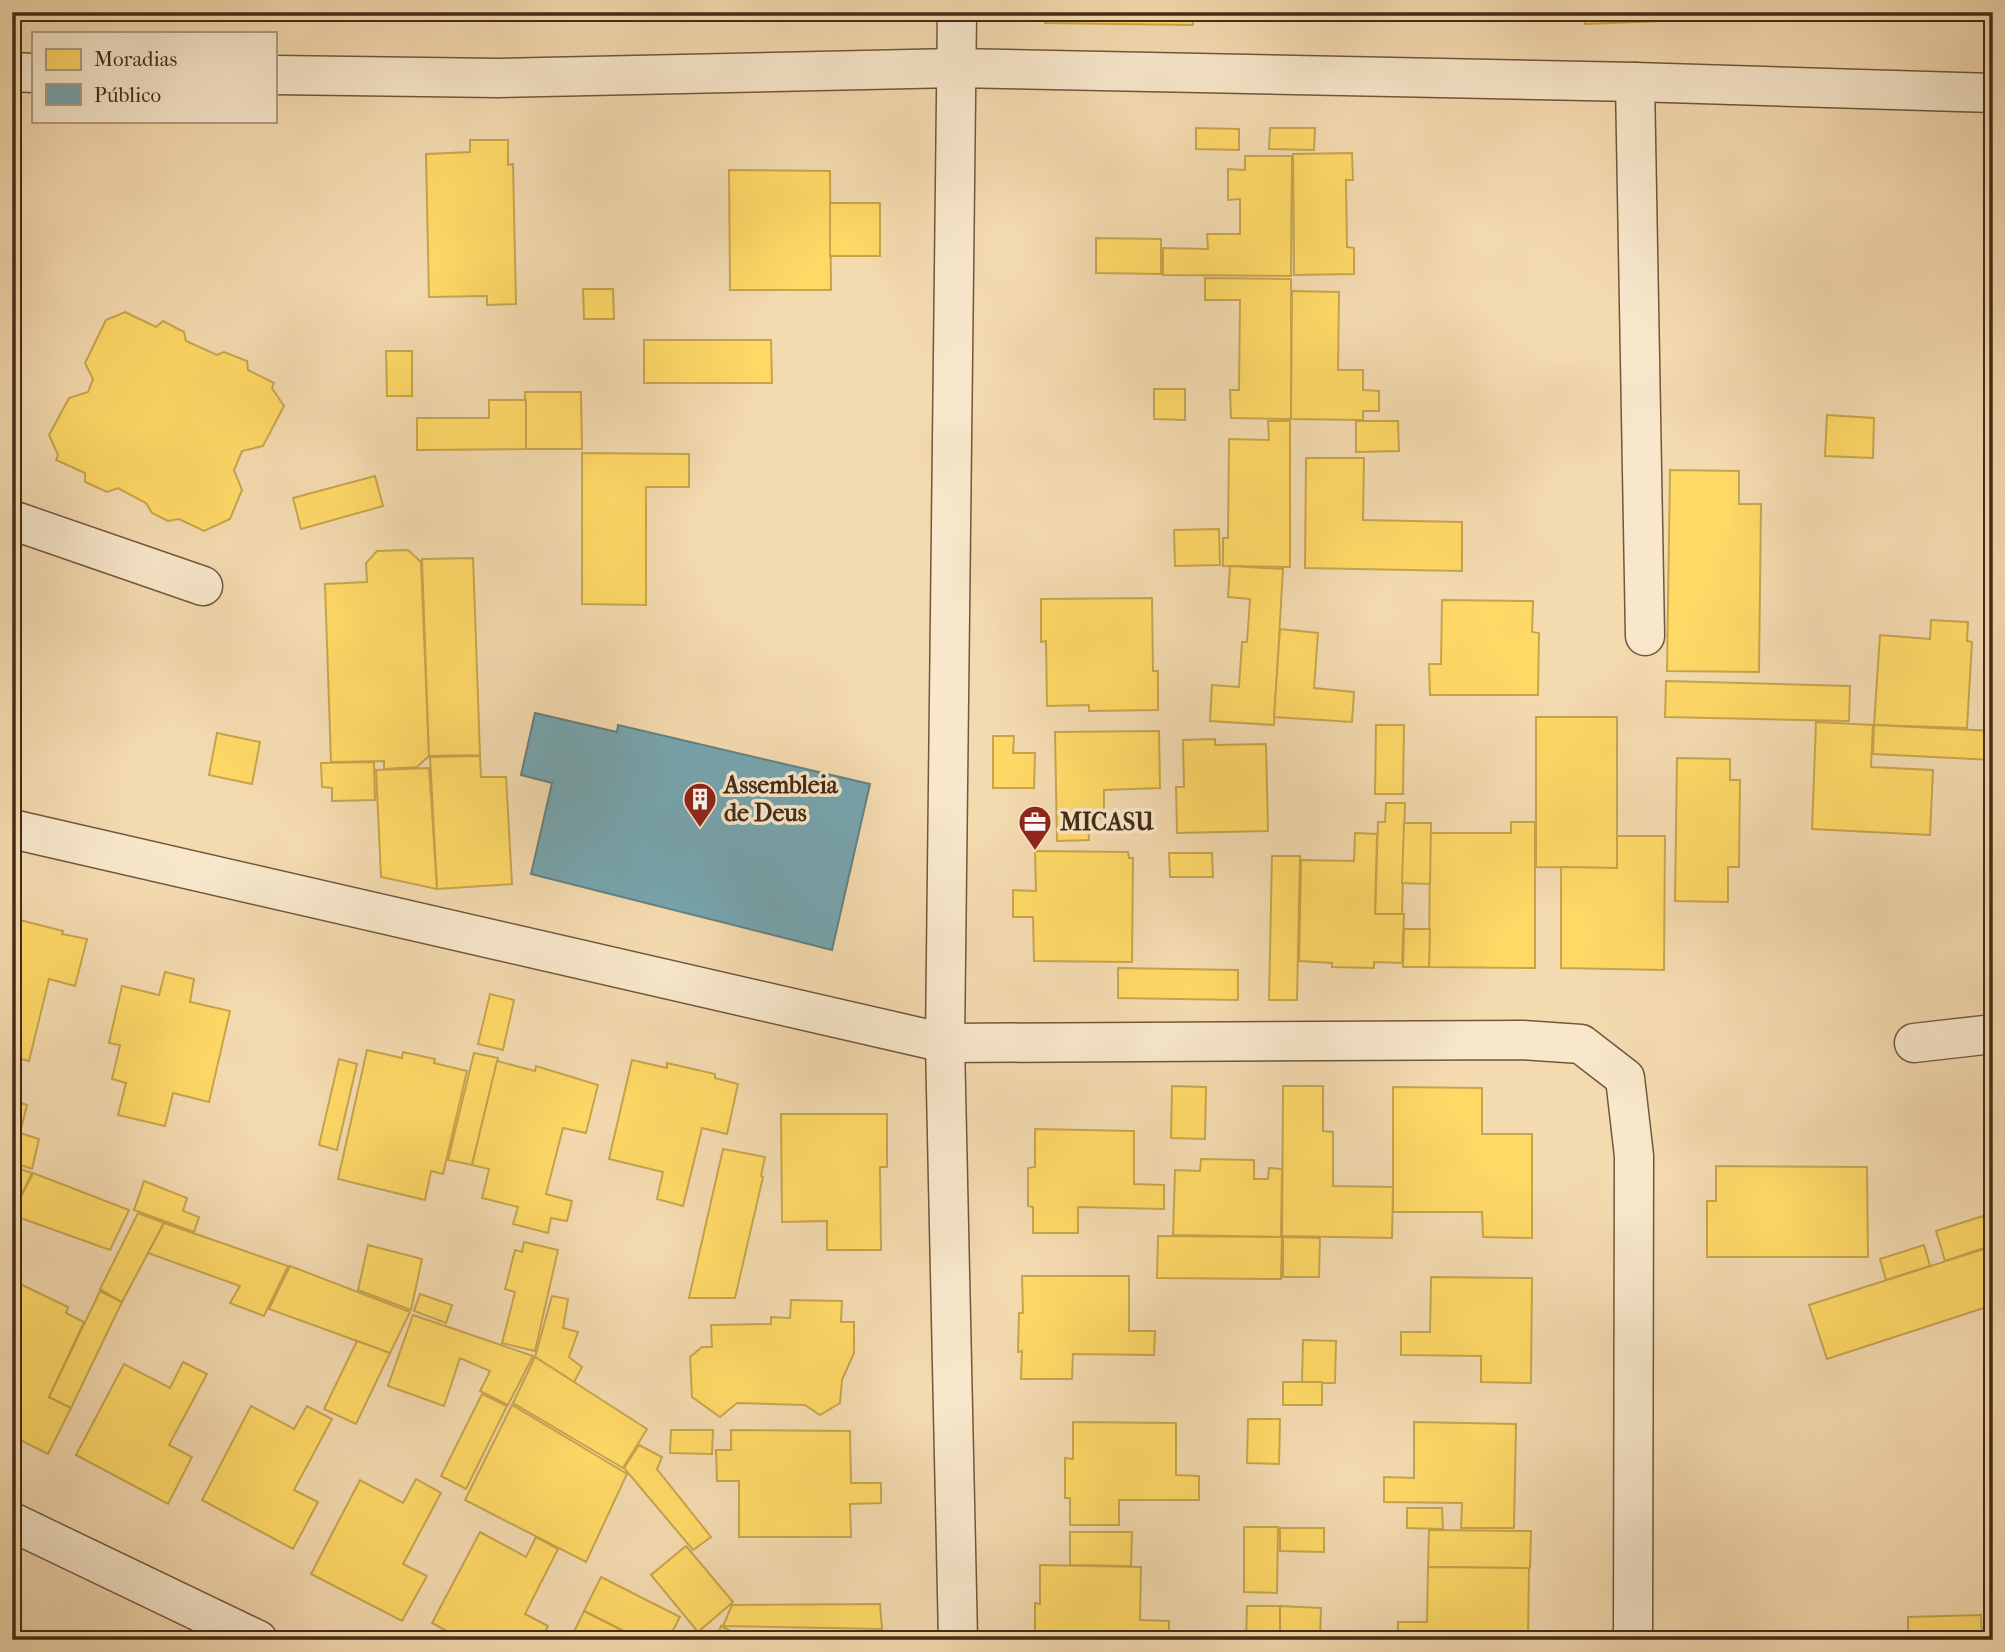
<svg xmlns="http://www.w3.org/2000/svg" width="2005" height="1652" font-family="'IM FELL French Canon',serif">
<rect width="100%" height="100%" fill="#f4daaf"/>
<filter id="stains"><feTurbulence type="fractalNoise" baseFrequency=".00286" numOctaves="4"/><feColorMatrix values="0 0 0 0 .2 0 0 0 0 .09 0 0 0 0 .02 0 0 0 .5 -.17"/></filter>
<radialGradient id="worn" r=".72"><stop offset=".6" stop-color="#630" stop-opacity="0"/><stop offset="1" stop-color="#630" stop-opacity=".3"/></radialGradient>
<!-- homes -->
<g fill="#ffd966" stroke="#c7a54d" stroke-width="2">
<polygon points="1045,12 1193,12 1193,25 1045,23"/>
<polygon points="1585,12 1899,12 1585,24"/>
<polygon points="1196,128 1239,129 1239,150 1196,149"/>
<polygon points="1270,128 1315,128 1314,150 1269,149"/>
<polygon points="470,140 508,140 508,165 513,164 516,304 487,305 487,296 429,297 426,154 470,152"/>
<polygon points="1352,153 1353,180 1346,180 1347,247 1354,248 1354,274 1294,275 1293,154"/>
<polygon points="1245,156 1292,156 1291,276 1163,275 1163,248 1208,249 1207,234 1240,234 1240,199 1228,200 1228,169 1245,170"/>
<polygon points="729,170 830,171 831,290 730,290"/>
<rect x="830" y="203" width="50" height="53"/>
<polygon points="1096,238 1161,239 1161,274 1096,273"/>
<polygon points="1205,278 1291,279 1291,419 1231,418 1230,390 1239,390 1240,300 1205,300"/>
<polygon points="583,289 613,289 614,319 584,319"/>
<polygon points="1292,291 1339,292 1338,370 1363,370 1363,390 1379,391 1379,411 1363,411 1363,420 1291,419"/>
<polygon points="125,312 156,327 163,321 184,332 186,341 217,355 224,352 247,361 248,370 274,383 272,388 284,406 263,446 242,451 234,470 242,490 230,519 204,531 179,519 168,521 152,513 146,503 118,488 107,492 85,482 85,473 56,460 58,455 49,435 69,398 88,392 93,379 85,363 106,320"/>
<polygon points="644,340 771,340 772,383 644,383"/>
<polygon points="386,351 412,351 412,396 387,396"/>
<polygon points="1154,389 1185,389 1185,420 1154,419"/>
<polygon points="525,392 581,392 582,449 526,449"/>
<polygon points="489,400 526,400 526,449 417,450 417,418 489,418"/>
<polygon points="1827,415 1874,418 1873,458 1825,456"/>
<polygon points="1268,421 1290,421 1290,567 1223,566 1223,538 1228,538 1229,439 1269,440"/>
<polygon points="1356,421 1398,421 1399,451 1356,452"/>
<polygon points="582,453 689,454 689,487 646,487 646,605 582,604"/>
<polygon points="1306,458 1364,458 1363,520 1462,522 1462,571 1305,568"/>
<polygon points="1670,470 1739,471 1739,504 1761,504 1759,672 1667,671"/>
<polygon points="375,476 383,506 301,529 293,498"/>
<polygon points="1219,529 1220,565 1175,566 1174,530"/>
<polygon points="408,550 421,562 429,756 417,767 384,769 384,761 331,762 325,584 367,582 366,563 377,551"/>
<polygon points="473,558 480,755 429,756 422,559"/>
<polygon points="1230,566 1283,569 1274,725 1210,721 1212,685 1239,687 1242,642 1247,642 1250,599 1228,597"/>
<polygon points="1152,598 1153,671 1158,671 1158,710 1089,711 1089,705 1047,706 1046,641 1041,642 1041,599"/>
<polygon points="1442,600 1533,601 1532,632 1539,633 1538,695 1430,695 1429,664 1441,664"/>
<polygon points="1931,620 1968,622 1967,641 1972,642 1967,728 1874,725 1880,635 1930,639"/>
<polygon points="1280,629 1318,633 1314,688 1354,692 1352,722 1274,717"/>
<polygon points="1666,681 1850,686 1849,721 1665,717"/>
<polygon points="1536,717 1617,717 1617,868 1536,867"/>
<polygon points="1816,722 1873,725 1871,767 1933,770 1930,835 1812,829"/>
<polygon points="1376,725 1404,725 1403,794 1375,794"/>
<polygon points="1874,725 1993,731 1993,760 1873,754"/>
<polygon points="1159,731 1160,788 1104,790 1104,818 1088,819 1089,840 1057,841 1055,732"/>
<polygon points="217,733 260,742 252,784 209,775"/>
<polygon points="993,736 1014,736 1013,753 1035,753 1034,788 993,788"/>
<polygon points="1215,739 1215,745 1266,744 1268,831 1177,833 1176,787 1184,787 1183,740"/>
<polygon points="480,756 481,777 506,777 512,884 437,889 430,757"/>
<polygon points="1677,758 1730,759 1730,780 1740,780 1739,867 1728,867 1728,902 1675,901"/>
<polygon points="374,762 375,800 332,801 332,788 322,787 321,763"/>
<polygon points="429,768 430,781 437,889 381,877 376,770"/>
<polygon points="1386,803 1405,803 1402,914 1375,914 1378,822 1385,822"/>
<polygon points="1511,822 1535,822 1535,968 1429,967 1430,833 1511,833"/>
<polygon points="1404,823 1431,823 1430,884 1402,883"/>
<polygon points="1355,833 1377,834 1375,914 1404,914 1402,963 1374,962 1374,968 1332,967 1332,963 1299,961 1301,860 1354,861"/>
<polygon points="1617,836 1665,836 1664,970 1561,968 1561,867 1617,868"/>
<polygon points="1035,851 1128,852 1129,858 1133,858 1132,962 1034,961 1033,917 1013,917 1013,890 1036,891"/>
<polygon points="1169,853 1212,853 1213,877 1170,877"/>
<polygon points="1272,856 1300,856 1297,1000 1269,1000"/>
<polygon points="12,918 63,931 62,934 87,939 75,986 49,979 29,1061 12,1057"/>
<polygon points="1404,929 1430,929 1429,967 1403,967"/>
<polygon points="1118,968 1238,970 1238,1000 1118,998"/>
<polygon points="165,972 194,979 190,1002 230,1011 209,1102 173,1093 165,1126 118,1115 126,1083 112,1079 120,1045 109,1043 122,986 159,995"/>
<polygon points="490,994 514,1000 503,1050 478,1044"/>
<polygon points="367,1050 402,1058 403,1052 435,1059 434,1063 467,1071 443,1174 431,1171 425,1200 338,1179"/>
<polygon points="474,1053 498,1058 472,1165 448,1160"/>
<polygon points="339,1059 357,1064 337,1150 319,1145"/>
<polygon points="632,1060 667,1068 667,1063 715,1074 715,1078 738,1084 727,1134 702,1128 683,1206 657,1199 663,1172 609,1159"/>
<polygon points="497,1061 535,1071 536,1066 598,1085 586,1133 563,1128 546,1194 572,1201 567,1221 551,1218 548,1233 513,1224 518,1207 482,1198 489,1169 472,1165"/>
<polygon points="1172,1086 1206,1087 1205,1139 1171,1138"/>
<polygon points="1283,1086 1323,1086 1323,1131 1333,1132 1333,1186 1393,1187 1392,1238 1282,1236"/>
<polygon points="1393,1087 1482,1088 1482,1134 1532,1134 1532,1238 1483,1237 1482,1212 1393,1212"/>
<polygon points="12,1100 27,1105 20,1133 39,1139 32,1169 12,1162"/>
<polygon points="781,1114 887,1114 887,1167 880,1167 881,1250 827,1250 827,1221 782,1222"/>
<polygon points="1035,1129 1134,1131 1134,1184 1164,1185 1164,1209 1078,1207 1078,1233 1033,1233 1033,1207 1028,1206 1028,1168 1035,1167"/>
<polygon points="723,1149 765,1157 761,1176 763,1177 735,1298 689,1298"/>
<polygon points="1201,1159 1254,1160 1254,1179 1268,1179 1269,1168 1282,1169 1281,1237 1173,1235 1175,1170 1200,1171"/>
<polygon points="12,1166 32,1173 12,1214"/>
<polygon points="1716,1166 1867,1167 1868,1257 1707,1257 1707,1201 1716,1201"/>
<polygon points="33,1173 129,1210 110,1250 12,1215"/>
<polygon points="144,1181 187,1198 183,1211 199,1217 194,1232 134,1210"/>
<polygon points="138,1213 164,1223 122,1302 100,1289"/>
<polygon points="1983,1216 1993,1245 1945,1261 1936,1231"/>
<polygon points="164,1223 288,1266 264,1316 230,1303 240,1286 148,1253"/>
<polygon points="1158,1236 1282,1237 1281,1279 1157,1278"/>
<polygon points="1283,1237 1320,1238 1319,1277 1283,1277"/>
<polygon points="524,1242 558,1250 535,1351 502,1343 515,1292 505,1289 515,1250 522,1252"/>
<polygon points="368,1245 422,1259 411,1310 358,1290"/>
<polygon points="1924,1245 1930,1266 1886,1280 1880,1259"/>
<polygon points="1993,1246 1993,1305 1827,1359 1809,1305"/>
<polygon points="290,1266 410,1312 390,1353 269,1309"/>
<polygon points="1022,1276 1129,1276 1129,1331 1155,1331 1154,1355 1073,1354 1072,1379 1021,1379 1022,1351 1018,1352 1019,1313 1023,1313"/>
<polygon points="1431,1277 1532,1278 1531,1383 1481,1382 1481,1356 1401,1355 1401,1332 1430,1332"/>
<polygon points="12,1280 68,1307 66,1313 84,1322 49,1397 71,1408 48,1454 12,1436"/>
<polygon points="100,1291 122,1302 71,1408 49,1397"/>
<polygon points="420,1294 452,1305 446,1323 414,1311"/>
<polygon points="552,1296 568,1299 563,1328 578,1332 569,1357 582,1367 574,1382 535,1357"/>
<polygon points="791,1300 842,1301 841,1322 854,1322 854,1353 842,1380 840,1403 820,1415 805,1405 737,1403 720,1417 692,1397 690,1357 702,1347 712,1347 711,1325 771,1324 771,1317 790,1318"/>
<polygon points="413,1315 533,1356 508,1405 480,1391 490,1371 460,1358 444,1406 388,1386"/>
<polygon points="1303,1340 1336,1341 1335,1383 1302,1383"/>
<polygon points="357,1341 390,1353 356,1424 324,1409"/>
<polygon points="535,1357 647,1429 623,1468 513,1403"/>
<polygon points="183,1362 207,1374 169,1445 192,1457 168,1504 76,1455 124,1364 170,1388"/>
<rect x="1283" y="1382" width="39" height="23"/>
<polygon points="482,1394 507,1406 466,1489 441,1476"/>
<polygon points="512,1405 627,1474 586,1562 465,1500"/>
<polygon points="251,1406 294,1429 307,1406 332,1419 294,1490 318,1502 293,1549 202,1500"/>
<polygon points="1248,1419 1280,1419 1279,1464 1247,1463"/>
<polygon points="1073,1422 1176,1423 1176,1475 1199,1476 1199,1500 1119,1500 1119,1525 1070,1525 1070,1498 1065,1498 1065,1458 1073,1459"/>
<polygon points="1414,1422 1516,1424 1514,1528 1461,1528 1462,1503 1384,1502 1384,1477 1414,1478"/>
<polygon points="671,1430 713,1430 712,1454 670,1453"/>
<polygon points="731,1430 850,1431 851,1483 881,1483 881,1503 850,1504 851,1537 739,1537 739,1481 717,1481 716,1450 731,1450"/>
<polygon points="639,1445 662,1457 657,1469 711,1537 693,1550 624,1468"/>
<polygon points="416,1479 441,1493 403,1564 427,1576 402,1621 311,1574 360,1480 403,1503"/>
<polygon points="1407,1508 1442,1508 1443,1529 1407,1528"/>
<polygon points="1244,1527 1278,1527 1277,1593 1244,1592"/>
<polygon points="1280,1528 1324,1528 1324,1552 1280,1551"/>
<polygon points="1429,1530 1531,1531 1530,1568 1428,1567"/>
<polygon points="480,1532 526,1557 536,1537 558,1549 525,1614 548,1626 541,1640 463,1640 432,1623"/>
<polygon points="1070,1532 1132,1532 1131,1566 1070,1565"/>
<polygon points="686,1546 733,1602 698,1632 651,1575"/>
<polygon points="1040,1565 1141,1567 1140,1620 1169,1621 1169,1640 1035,1640 1035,1603 1040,1604"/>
<polygon points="1428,1567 1529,1568 1528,1640 1398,1640 1398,1622 1427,1622"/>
<polygon points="601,1577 680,1617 668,1640 641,1640 584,1611"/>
<polygon points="880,1604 882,1629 723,1626 732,1605"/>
<polygon points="1247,1606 1280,1606 1280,1640 1246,1640"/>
<polygon points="1280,1606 1321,1608 1320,1640 1280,1640"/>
<polygon points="584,1611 641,1640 570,1640"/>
<polygon points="1981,1615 1982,1640 1908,1640 1908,1617"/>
<polygon points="721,1626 746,1639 745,1640 715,1640"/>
</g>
<!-- public -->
<polygon fill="#76a5af" stroke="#678080" stroke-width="2" points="535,713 617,732 618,725 870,784 832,950 531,874 552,783 521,775"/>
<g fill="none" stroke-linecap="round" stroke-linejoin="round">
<defs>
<g id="minor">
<polyline points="957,12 945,1043 958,1640"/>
<polyline points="12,72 33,73"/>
<polyline points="275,75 498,78 956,68 1635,82 1993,93"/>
<polyline points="1635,82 1645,636"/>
<polyline points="12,520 203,586"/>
<polyline points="12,829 945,1043 1522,1040 1581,1044 1625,1078 1634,1156 1633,1640"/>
<polyline points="1914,1043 1993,1034"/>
<polyline points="12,1522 258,1640"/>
</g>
</defs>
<!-- minor casing -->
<use href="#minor" stroke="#71573b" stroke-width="41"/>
<!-- minor -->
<use href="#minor" stroke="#f8e7cb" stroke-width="38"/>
</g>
<!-- icons -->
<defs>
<symbol id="building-pin" viewBox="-11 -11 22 30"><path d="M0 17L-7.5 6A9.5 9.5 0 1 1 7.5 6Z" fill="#8f2418" stroke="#f8e7cb"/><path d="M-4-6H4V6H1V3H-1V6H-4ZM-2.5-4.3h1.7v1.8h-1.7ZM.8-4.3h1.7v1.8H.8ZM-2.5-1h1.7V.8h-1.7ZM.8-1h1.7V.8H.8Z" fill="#fff"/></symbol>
<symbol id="office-pin" viewBox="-11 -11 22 30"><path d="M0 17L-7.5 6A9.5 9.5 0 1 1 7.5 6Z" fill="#8f2418" stroke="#f8e7cb"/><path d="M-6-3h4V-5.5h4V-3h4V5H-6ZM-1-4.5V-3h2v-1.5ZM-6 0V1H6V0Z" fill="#fff"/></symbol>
</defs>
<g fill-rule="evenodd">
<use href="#building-pin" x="681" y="780" width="38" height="52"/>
<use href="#office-pin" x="1016" y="803" width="38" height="52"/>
</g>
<g text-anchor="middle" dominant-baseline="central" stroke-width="7" stroke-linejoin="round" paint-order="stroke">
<!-- poi labels -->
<g font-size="24" font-weight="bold" fill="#452b14" stroke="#f8e7cb" text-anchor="start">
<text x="724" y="785">Assembleia<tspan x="724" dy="28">de Deus</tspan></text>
<text x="1060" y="822">MICASU</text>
</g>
</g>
<!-- margin -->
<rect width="2005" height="1652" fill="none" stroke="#f4daaf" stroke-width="42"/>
<rect x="14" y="14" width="1977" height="1624" fill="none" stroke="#452b14" stroke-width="3.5"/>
<rect x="21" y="21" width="1963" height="1610" fill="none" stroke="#452b14" stroke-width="2"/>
<!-- legend -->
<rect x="32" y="32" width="245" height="91" fill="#f8e7cb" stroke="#b09c82" stroke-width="2"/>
<rect x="46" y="49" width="35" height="21" fill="#ffd966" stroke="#b09c82" stroke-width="2"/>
<text x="94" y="66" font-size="21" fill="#452b14">Moradias</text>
<rect x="46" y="84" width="35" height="21" fill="#76a5af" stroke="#b09c82" stroke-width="2"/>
<text x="94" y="102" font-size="21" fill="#452b14">Público</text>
<rect width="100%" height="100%" filter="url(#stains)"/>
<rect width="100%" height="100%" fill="url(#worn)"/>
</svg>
